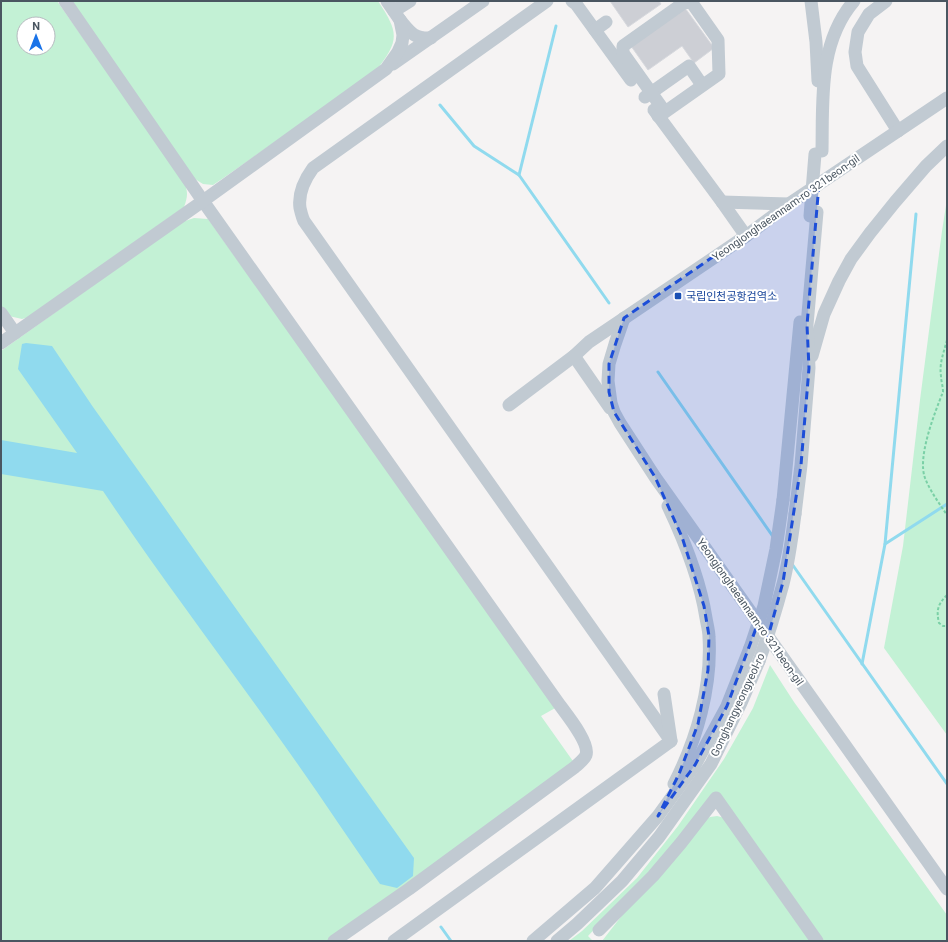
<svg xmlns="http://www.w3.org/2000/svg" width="948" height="942" font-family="Roboto,'Noto Sans KR',sans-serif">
<rect width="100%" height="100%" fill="#f5f3f3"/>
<!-- green -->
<g fill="#c3f1d5" fill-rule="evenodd">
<path d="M1,1H57L184,181C188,192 188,196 184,207L29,317L22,319L9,316L1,308ZM24,24H48V48H24Z"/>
<path d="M68,1H378C400,34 399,41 375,72L222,179L213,185L203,184L195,179Z"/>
<polygon points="947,199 947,735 884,648 903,546 920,400 942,231"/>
<polygon points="194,218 208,219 557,707 541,716 575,764 328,941 1,941 1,351 182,222"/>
<polygon points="770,665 794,702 947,915 947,941 820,941 719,798 588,936 593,941 569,941 582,931 637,878 678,826 724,759 753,708"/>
<polygon points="717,816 725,818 815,941 602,941 627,909 703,821 710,817"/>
</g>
<!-- water -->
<path fill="#90daee" d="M26,343L52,346L93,407L150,487L202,561L414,858L413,876L397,888L380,884C344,832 309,779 272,728C216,649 157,572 103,491L1,474V440L77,453L18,369L22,344Z"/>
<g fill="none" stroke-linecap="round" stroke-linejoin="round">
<!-- stream -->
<g stroke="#90daee" stroke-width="3">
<polyline points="440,105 474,146 519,175 609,303"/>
<polyline points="519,175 556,26"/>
<polyline points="658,372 774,538"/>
<polyline points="885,544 947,504"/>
<polyline points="792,564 947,784"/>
<polyline points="862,664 885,544 916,214"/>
<polyline points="441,927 451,941"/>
</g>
</g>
<!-- building -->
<g fill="#cdcfd5" stroke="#d7d9de">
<polygon points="610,1 659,1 661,4 628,27"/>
<polygon points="685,8 714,48 694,63 682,46 648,70 631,46"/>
</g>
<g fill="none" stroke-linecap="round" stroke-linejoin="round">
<!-- path -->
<g stroke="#7ad0a6" stroke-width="2" stroke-dasharray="3 2" stroke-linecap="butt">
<path d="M947,340C944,352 939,363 941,376C941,381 943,386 943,392C935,412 917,457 925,478C930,491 939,503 947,515"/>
<path d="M947,595C938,604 936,610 939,623L943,626H947"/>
</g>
<!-- minor -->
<g stroke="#c1cad2" stroke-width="13">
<path d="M65,1L203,201L559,704C567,715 590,743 586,755C584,760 579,763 575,767L409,889L334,941"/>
<path d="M547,1L313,168C305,179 298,194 300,208C301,212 302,217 304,221L671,741"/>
<polyline points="572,1 576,4 631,80"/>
<polyline points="811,1 816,42 818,81"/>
<polyline points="886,1 869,14 858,32 855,52 857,66 898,131"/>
<polyline points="394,11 410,1"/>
<path d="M400,20C410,32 414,39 431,38"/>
<polyline points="595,30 606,22"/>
<polyline points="393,64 483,1"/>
<polyline points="645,97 689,66 702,85"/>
<polyline points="654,110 722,202 746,236"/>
<polyline points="658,116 665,112 719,74 718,40 692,3 685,2 623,46 623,53 665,112"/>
<path d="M822,151C823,100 818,43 854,1"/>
<polyline points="722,202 789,204"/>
<polyline points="1,313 15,333"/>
<polyline points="624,318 615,344 609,364 608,381 611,403 614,412 620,423 655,477 947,889"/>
<polyline points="1,343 203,201 386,69 398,52 402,43 403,35 400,20 387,1"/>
<polyline points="574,356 610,408"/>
<polyline points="812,356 824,314 839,281 851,259 870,233 895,202 926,166 947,146"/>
<polyline points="509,405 574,356 589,342 746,236 789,204 947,98"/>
<polyline points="783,500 800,322"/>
<path d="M668,506C685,542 700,579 706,618C707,624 709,631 709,637C712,687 697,739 674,784"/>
<polyline points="795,514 801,465 809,368 807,325 817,212"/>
<polyline points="599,930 653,876 681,843 716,798 817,941"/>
<polyline points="394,941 671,741 664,694"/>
<polyline points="533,941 595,888 658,816 695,765 727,706 750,648"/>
<polyline points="557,941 577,924 622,881 659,837 711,764 741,703 759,661"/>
</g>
<!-- minor-bridge -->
<g stroke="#c1cad2" stroke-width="13">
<polyline points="810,216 815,154"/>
<polyline points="750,648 764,606 776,549 783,500"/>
<path d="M759,661C768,636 776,610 783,584C789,561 792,537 795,514"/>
</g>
</g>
<!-- marked area -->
<path fill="#1d4ed8" fill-opacity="0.2" stroke="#1d4ed8" stroke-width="3" stroke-dasharray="8 5" stroke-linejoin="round" d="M819,184L807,325L809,368L801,465L783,582L768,637L758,623L727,706L695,765L658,816L679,774L698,724L708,670L709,636L704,606L682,537L655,477L614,412L609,392V364L624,318Z"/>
<!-- markers -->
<rect fill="#1a4fb4" stroke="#fff" stroke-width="1.5" x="674" y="292" width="8" height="8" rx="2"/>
<g text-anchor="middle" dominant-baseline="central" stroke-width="4" stroke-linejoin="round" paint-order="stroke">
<!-- street labels -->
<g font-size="11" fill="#4a5661" stroke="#fff">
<text transform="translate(786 208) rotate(-35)">Yeongjonghaeannam-ro 321beon-gil</text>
<text transform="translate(750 612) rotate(55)">Yeongjonghaeannam-ro 321beon-gil</text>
<text transform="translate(738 705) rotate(-65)">Gonghangyeongyeol-ro</text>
</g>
<!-- transit labels -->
<g font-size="11" fill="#164399" stroke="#fff" text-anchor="start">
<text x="686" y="296">국립인천공항검역소</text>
</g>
</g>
<!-- border -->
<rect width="948" height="942" fill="none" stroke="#4a5661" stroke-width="4"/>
<!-- north arrow -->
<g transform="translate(36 36)"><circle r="19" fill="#ffffff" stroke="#b7bbc0"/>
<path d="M0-3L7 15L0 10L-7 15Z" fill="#1a73e8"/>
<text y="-6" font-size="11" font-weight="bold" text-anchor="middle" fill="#4a5661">N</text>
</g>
</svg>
